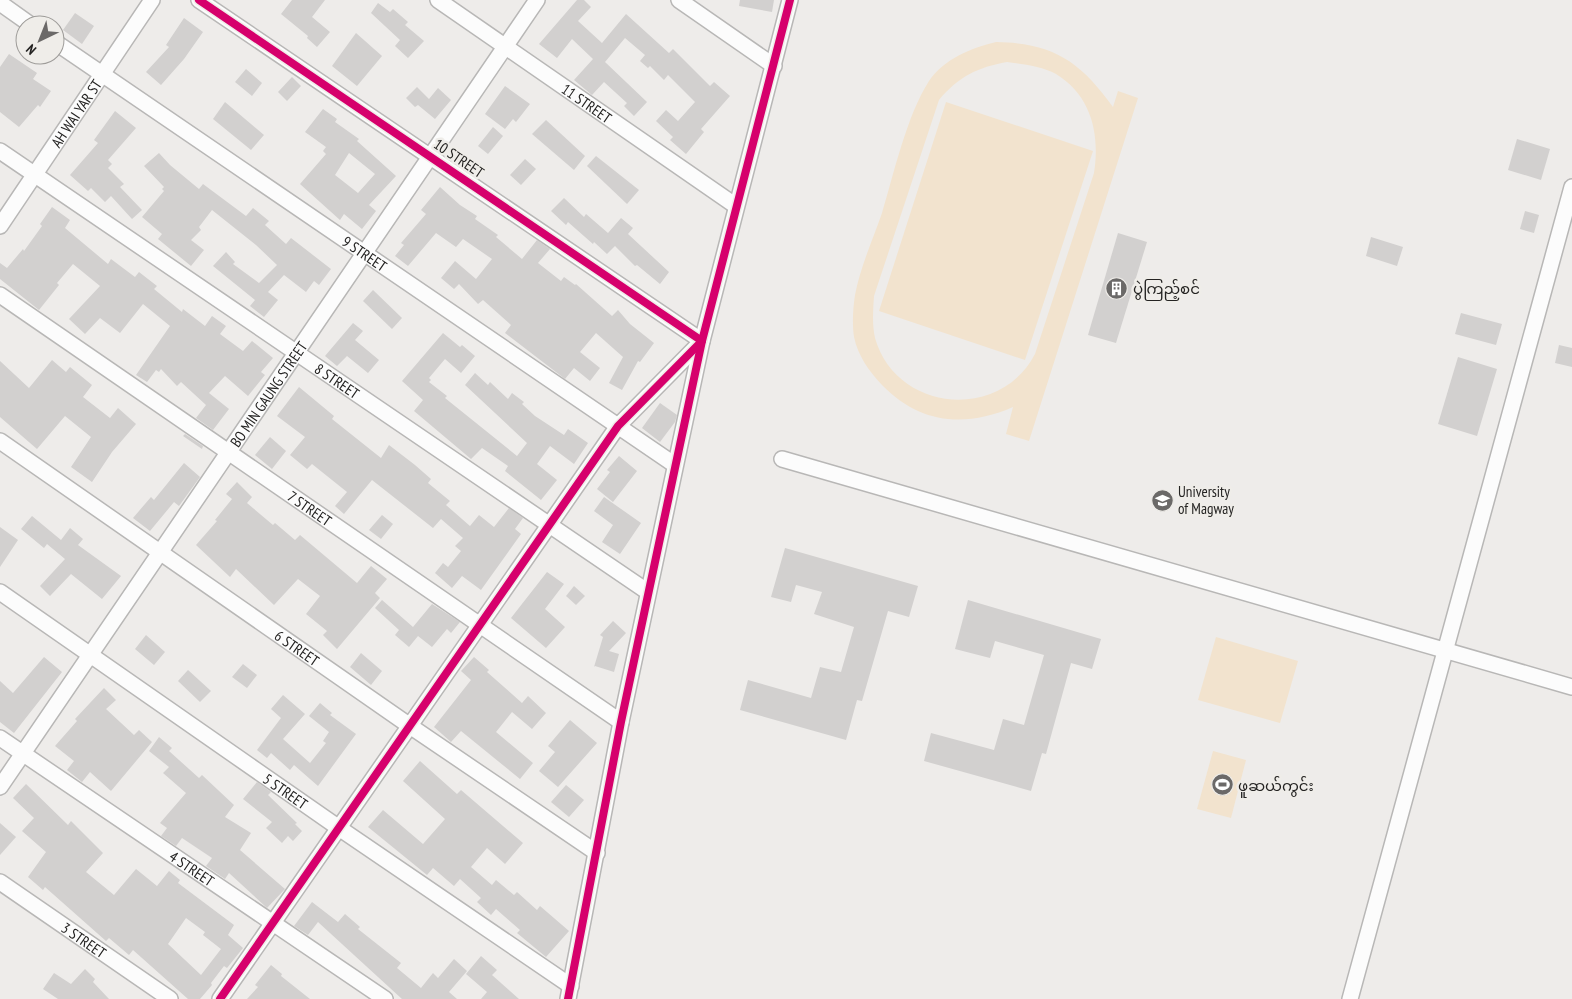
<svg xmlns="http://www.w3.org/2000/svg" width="1572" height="999" font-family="'PT Sans Narrow','Noto Sans Myanmar',sans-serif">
<rect width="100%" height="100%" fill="#eeecea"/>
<!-- green -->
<g fill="#f2e3ce" fill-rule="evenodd">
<path d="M996,42C1053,43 1080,61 1113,107L1118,91L1138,98L1029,441L1006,434L1013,407C965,428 920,424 882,385C869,371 858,356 854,337C852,324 853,308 855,295C860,268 873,239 882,213C894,173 907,115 929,81C944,59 971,48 996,42ZM1007,62C1023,64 1042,66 1056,74C1092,96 1100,135 1094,173L1035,354C1000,422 896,412 875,338C872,324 873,310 874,296L939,100C958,77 978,67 1007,62Z"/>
<polygon points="946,102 1093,151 1025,360 879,311"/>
<polygon points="1216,637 1298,661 1280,723 1198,700"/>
<polygon points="1213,751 1246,760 1231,818 1197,809"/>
</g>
<!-- building -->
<g fill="#d2d0cf" fill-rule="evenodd">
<polygon points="292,0 325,0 312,17 330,32 317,47 307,38 308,36 281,14"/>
<polygon points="577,0 584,0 591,7 578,21 602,43 626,14 669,53 673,49 710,86 714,82 730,96 701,129 704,132 686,154 670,140 673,137 656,121 666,110 678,121 695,102 668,75 664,80 650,66 648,68 640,61 645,55 625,38 605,62 647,102 634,116 624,106 627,103 604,82 592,95 574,80 593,59 572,39 557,58 539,44"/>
<polygon points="740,0 774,0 772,12 739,6"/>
<polygon points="378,3 390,12 393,9 408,22 405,25 424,41 408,58 395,46 400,40 371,13"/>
<polygon points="75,13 94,26 82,44 63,30"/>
<polygon points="184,18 203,32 184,59 161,85 146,72 169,47 166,45"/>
<polygon points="356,33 382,56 357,86 332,66"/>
<polygon points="9,54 37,73 33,79 51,91 40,107 38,105 19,127 0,112 0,67"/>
<polygon points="246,69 262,83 252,96 235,82"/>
<polygon points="292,77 301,86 287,101 278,92"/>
<polygon points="505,86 530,104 516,122 513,119 505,129 485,114"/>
<polygon points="417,87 429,99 438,88 451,100 435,119 418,105 415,107 406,98"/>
<polygon points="225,102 264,135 251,150 213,119"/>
<path d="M323,109L337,119L335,122L359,139L357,141L396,176L369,205L376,211L362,229L344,214L340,220L300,184L326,154L323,151L326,147L305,132ZM349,153L375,174L358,193L335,175Z"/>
<polygon points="115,111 136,128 108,160 112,164 108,168 124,184 120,187 142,210 132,219 111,196 105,202 91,188 88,191 70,175 98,143 94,140"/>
<polygon points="546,120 585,156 574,170 532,134"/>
<polygon points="493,127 503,136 488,154 478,146"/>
<polygon points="1517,139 1550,149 1541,180 1508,170"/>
<polygon points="159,153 170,165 199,189 203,184 246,216 253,208 269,221 265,225 286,244 291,238 331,269 319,285 314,281 306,292 284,275 268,292 278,300 264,317 250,306 255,300 213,266 226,252 235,262 233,264 259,283 277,265 256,245 212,210 199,227 201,230 191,240 204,250 191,266 158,239 162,234 142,217 164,191 162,189 164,187 144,166"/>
<polygon points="596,156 639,190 627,204 587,166"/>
<polygon points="525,159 536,169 521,185 510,175"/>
<polygon points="440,187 460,205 477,216 475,219 498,235 496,237 522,259 537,240 550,249 538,263 561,281 564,277 575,285 576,284 612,316 618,310 630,324 654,343 640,362 638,361 622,390 609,383 623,357 596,333 580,352 600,368 590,381 574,368 565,379 505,333 511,325 483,300 478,304 459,284 454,289 441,278 455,261 476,279 492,259 463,239 456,247 436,233 408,266 395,256 404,245 401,243 426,214 421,210"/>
<polygon points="564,198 584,217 586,214 608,233 621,218 633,228 628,234 669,272 660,284 637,265 635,266 615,246 607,254 594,242 593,244 568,222 566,225 551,211"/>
<polygon points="52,207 70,220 65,228 108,264 111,259 135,277 139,272 157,286 154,289 182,312 183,309 205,326 212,316 226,326 220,334 243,351 252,341 273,358 261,372 265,375 248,396 225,376 209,393 229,409 213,430 196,418 206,405 181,382 177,386 161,369 159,372 156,370 147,382 136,375 170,326 143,304 120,333 100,318 85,334 69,319 100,286 73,264 57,283 59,285 39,310 0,279 0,263 7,268 23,249 24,251 42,226 40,224"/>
<polygon points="1525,211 1539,215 1534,233 1520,229"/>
<polygon points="1118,233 1147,242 1116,343 1088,335"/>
<polygon points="1371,237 1403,247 1397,266 1366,256"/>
<polygon points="373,290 402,318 392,329 363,301"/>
<polygon points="1461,313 1502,324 1496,345 1455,334"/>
<polygon points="353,323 363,331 355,340 379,360 368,373 347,356 337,366 325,356"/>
<polygon points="443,333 460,347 462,345 475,356 461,373 445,359 429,378 431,380 429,382 447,396 445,398 517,456 527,443 465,385 475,373 488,385 490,382 508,399 512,393 524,402 522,404 535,416 564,435 568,429 588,443 574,464 550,446 537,464 557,480 541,500 505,471 508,466 482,448 471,459 414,411 423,400 402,381"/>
<polygon points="1559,345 1572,348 1572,367 1555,363"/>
<polygon points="1458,357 1497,369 1477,436 1438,424"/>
<polygon points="52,360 66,372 70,367 92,385 83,397 110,418 118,408 136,424 112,452 92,482 71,467 91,437 65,416 37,449 0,417 0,361 29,388"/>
<polygon points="299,387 334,416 332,419 381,458 389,445 415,465 431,479 428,483 450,501 446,505 470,526 479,515 494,527 509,508 523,518 515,529 521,534 481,590 462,576 452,588 435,573 443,563 448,567 461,551 455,546 463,538 441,519 433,528 372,480 344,514 335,506 347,492 312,464 307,469 290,455 305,437 277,416"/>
<polygon points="660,403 677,415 675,422 660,442 642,428"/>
<polygon points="185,434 203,446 202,449 183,436"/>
<polygon points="270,437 286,451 272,469 255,455"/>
<polygon points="619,456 637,471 613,502 597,489 610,472 607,470"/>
<polygon points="184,463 200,477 179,506 174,502 150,531 133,518 151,497 154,500"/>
<polygon points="237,482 252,497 247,503 273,525 275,523 295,540 300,535 357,583 371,566 387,579 375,593 380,598 337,649 323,635 327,631 306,614 320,596 298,579 274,605 236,569 230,577 196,545 217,521 215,520 232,499 226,494"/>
<polygon points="604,497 641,523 620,554 602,542 613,525 594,511"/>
<polygon points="382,515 393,524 381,539 369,530"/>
<polygon points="32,516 61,540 70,528 83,539 78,545 121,576 102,599 71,574 50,596 40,586 65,559 47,544 44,548 21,529"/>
<polygon points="0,527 18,540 0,567"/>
<polygon points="785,548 918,586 909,617 888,611 862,701 857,700 846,740 740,710 748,680 811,698 820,667 841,672 854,627 814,614 822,592 796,585 791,602 771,597"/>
<polygon points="547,572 564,584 545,609 565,627 546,648 511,618"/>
<polygon points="574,586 585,596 576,605 566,596"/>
<polygon points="382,600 413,627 432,604 460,622 451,633 447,629 432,647 418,636 409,647 395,635 399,630 375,608"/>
<polygon points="968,600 1101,639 1092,669 1071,663 1046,754 1042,753 1031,791 924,761 931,733 994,750 1003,719 1024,725 1044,655 995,641 990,658 955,649"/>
<polygon points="613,621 626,633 609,651 619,654 614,672 595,666 594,667 603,637 600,635"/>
<polygon points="146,635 165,652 154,665 135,649"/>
<polygon points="361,653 382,671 371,685 350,667"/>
<polygon points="44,657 62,672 14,733 0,722 0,681 13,693"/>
<polygon points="474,657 489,670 487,672 522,703 528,696 546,713 532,729 512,712 496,732 533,763 520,779 461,731 451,742 434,727 471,680 461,671"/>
<polygon points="243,664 257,675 247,688 232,677"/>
<polygon points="188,670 211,691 200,702 178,681"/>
<polygon points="104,688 116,700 106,709 134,735 139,730 152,742 111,791 90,772 82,782 67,770 74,761 55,746 77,721 75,719"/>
<polygon points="283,695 305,714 283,739 310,763 326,743 323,741 329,732 309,716 320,703 332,713 330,715 356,734 318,786 294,765 290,770 271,753 267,758 257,750 281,718 271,709"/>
<polygon points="570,720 597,743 558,787 539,771 555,752 548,746"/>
<polygon points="159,737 172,748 169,751 199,778 202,775 234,805 225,817 251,833 240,850 285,889 267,908 229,873 225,879 206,866 212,858 182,838 176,846 161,836 167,828 160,823 186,793 163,773 169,767 149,751"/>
<polygon points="420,761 457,794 461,790 523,843 505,864 487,848 471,867 492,885 496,880 514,895 517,892 537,910 540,906 569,931 546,957 517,933 520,930 496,909 491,915 477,902 481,898 460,879 454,886 433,868 427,875 368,827 383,810 423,844 445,819 403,781"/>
<polygon points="257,782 271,792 268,795 297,823 295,824 302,831 293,841 288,836 282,843 266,828 272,822 243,799"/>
<path d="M26,784L68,825L71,821L103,853L86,872L114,895L136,869L157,886L169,871L180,880L178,883L234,925L228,935L243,948L227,968L224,966L211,983L212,985L200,999H188L133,950L129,955L109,938L106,941L45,887L43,890L28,877L46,852L22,831L34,818L13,798ZM186,918L205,932L203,935L221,949L201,975L168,944Z"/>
<polygon points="566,785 584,800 569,817 551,802"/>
<polygon points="0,823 16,837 0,855"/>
<polygon points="312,902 338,922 345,914 360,927 358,929 401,963 397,968 421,988 433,973 438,978 454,959 467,971 449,992 457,999 402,999 318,922 308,935 294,926"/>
<polygon points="481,956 497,970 492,975 519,999 481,999 487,992 466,974"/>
<polygon points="271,965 282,974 281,976 310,999 247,999 258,987 255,985"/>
<polygon points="85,969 95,979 93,982 109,999 58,999 43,989 54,973 71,984"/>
</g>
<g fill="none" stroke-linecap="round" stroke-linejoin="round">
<defs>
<g id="minor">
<polyline points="199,0 702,341 621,722 568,999"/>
<path id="s1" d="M438,0L736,206"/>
<polyline points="679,0 774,66"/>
<polyline points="0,3 31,25"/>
<path id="s2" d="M55,42L675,465"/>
<path id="s3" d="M0,151L648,592"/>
<path id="s4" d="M0,226L152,0"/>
<path id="s5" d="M0,295L621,722"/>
<path id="s6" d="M0,441L410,726L597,853"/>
<polyline points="782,459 1572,687"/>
<path id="s7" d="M0,592L339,828L571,986"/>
<path id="s8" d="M0,738L385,999"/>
<path id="s9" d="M0,787L537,0"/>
<path id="s10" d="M0,882L170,999"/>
<polyline points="220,999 618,426 702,341 790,0"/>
<polyline points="1350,999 1572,187"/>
</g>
</defs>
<!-- minor casing -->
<use href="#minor" stroke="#b8b7b6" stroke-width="18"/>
<!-- minor -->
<use href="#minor" stroke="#fcfcfc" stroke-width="15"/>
<defs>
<g id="cycleway">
<polyline points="199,0 702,341 621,722 568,999"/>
<polyline points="220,999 618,426 702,341 790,0"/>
</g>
</defs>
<!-- cycleway casing -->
<use href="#cycleway" stroke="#efede9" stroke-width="11"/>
<!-- cycleway -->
<use href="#cycleway" stroke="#d6006c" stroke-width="8"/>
</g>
<!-- icons -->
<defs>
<symbol id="building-disc" viewBox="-11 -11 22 22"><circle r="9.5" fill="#6b6968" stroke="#efede9"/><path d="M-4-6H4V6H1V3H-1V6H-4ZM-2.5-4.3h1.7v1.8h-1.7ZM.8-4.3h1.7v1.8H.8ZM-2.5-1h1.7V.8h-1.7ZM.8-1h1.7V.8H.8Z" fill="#fff"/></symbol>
<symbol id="university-disc" viewBox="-11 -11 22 22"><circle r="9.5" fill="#6b6968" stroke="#efede9"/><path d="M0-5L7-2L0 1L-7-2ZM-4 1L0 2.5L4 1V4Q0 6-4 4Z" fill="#fff"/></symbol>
<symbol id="stadium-disc" viewBox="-11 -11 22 22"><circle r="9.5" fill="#6b6968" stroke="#efede9"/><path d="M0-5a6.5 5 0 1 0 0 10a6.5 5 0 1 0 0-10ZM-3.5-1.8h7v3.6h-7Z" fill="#fff"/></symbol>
</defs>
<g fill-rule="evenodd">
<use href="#building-disc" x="1104" y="276" width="25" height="25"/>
<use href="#university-disc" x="1150" y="488" width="25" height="25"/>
<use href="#stadium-disc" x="1210" y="772" width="25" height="25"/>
</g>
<g text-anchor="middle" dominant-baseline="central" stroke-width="5" stroke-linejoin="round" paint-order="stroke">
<!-- street labels -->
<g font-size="15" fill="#242322" stroke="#efede9">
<text stroke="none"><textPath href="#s1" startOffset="181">11 STREET</textPath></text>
<text stroke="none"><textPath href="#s4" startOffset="136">AH WAI YAR ST</textPath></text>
<text transform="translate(459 158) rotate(34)">10 STREET</text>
<text stroke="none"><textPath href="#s2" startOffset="375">9 STREET</textPath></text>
<text stroke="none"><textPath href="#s3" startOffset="408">8 STREET</textPath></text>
<text stroke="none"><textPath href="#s9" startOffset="476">BO MIN GAUNG STREET</textPath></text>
<text stroke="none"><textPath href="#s5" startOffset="376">7 STREET</textPath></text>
<text stroke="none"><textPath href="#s6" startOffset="362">6 STREET</textPath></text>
<text stroke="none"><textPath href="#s7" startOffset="348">5 STREET</textPath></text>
<text stroke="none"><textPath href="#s8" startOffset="232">4 STREET</textPath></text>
<text stroke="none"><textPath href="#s10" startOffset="102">3 STREET</textPath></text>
</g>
<!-- poi labels -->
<g font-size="15" fill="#242322" stroke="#efede9" text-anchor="start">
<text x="1133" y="288">ပွဲကြည့်စင်</text>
<text x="1178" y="491">University<tspan x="1178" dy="17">of Magway</tspan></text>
<text x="1238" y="785">ဖူဆယ်ကွင်း</text>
</g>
</g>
<!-- north arrow -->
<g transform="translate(40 40) rotate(223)"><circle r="24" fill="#efede9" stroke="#9e9c99"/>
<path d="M0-4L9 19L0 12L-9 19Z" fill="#6b6968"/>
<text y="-8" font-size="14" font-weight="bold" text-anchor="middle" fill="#242322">N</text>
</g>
</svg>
